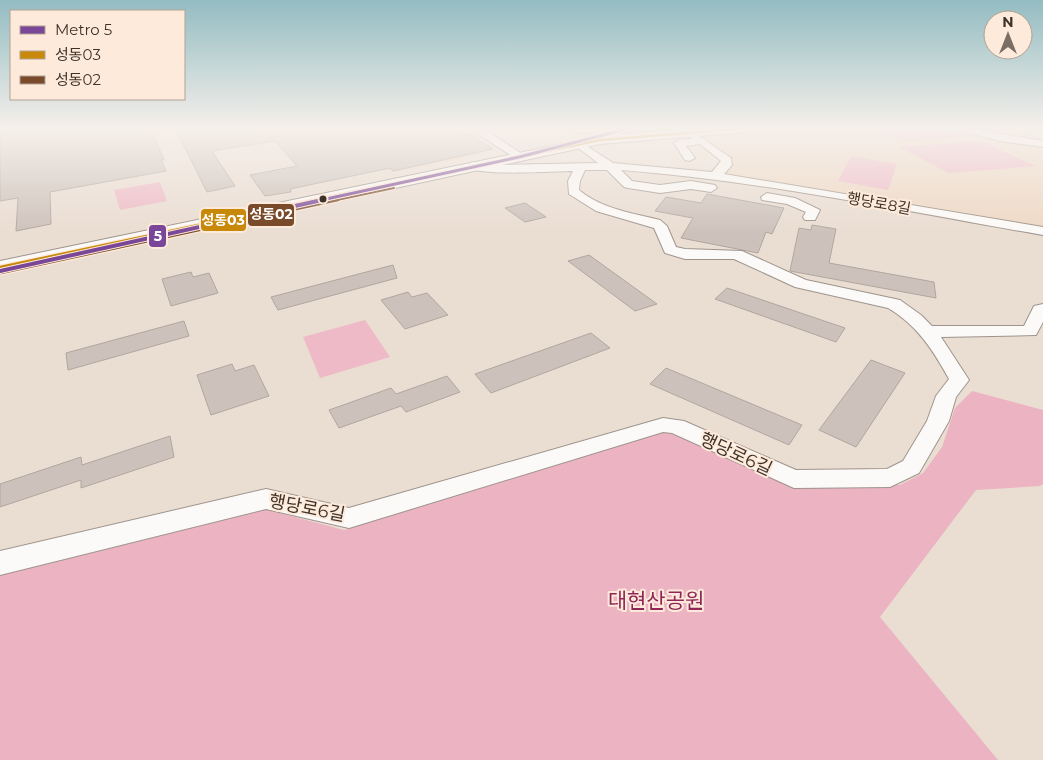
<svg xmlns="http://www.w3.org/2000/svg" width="1043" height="760" font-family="Montserrat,'Noto Sans KR',sans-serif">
<rect width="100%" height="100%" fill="#eaddd2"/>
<!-- built -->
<g fill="#eed8c4">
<polygon points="428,128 477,128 480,134 502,150 390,173 369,156 412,131"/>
<polygon points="808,128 953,128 972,134 1043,147 1043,229 719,175 732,162 702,136"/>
</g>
<!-- green -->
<g fill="#efbac7">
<polygon points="874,128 942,128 964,137 905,142"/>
<polygon points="981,141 1036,166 948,173 899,147"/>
<polygon points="851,156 897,164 888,190 838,181"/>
<polygon points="160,182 167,201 120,210 114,190"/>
<polygon points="365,320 390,357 320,378 303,337"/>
</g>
<!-- forest -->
<polygon fill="#ecb4c2" points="972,391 1043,410 1043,484 1040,486 976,490 880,617 998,760 0,760 0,575 253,506 344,530 664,431 676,432 806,485 900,485 923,473 942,447 955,408"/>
<!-- building -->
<g fill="#cdc2bb" stroke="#b1a6a0">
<polygon points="0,128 150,128 164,160 161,160 166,171 50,192 51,224 16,231 18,198 0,201"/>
<polygon points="175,128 457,128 493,149 393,171 390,168 290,189 291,192 265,196 250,175 297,166 275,141 212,151 235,186 207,192"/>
<polygon points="707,194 784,208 772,234 766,232 758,253 681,238 693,218 655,211 666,197 701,203"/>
<polygon points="525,203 546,217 525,222 505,208"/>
<polygon points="812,225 836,229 829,263 934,282 936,298 790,271 799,228 811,230"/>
<polygon points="589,255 657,304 635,311 568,261"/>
<polygon points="393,265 397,278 278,310 271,297"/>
<polygon points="191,272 193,277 209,273 218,293 171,306 162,279"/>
<polygon points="727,288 845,328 836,342 715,299"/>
<polygon points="408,292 412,297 427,293 448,315 405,329 381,300"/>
<polygon points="184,321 189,336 68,370 66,353"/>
<polygon points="591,333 610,348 491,393 475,374"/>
<polygon points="871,360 905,373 856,447 819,430"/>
<polygon points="232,364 235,371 254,365 269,396 211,415 197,375"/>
<polygon points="666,368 802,425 789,445 650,384"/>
<polygon points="447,376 460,392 406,412 401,406 339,428 329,410 391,388 396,394"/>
<polygon points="170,436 174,457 81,488 81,480 0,507 0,484 81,457 82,465"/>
</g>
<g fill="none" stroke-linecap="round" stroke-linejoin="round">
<defs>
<g id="street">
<polygon points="477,128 487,128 489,132 525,156 519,159 515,158 481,136"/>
<path d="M572,128H600C594,133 576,135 570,130Z"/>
<polygon points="605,128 616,128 624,137 619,140"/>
<polygon points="950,128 968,128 1043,141 1043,147 1000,141"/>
<path d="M689,129L731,158L732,165L724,174L1043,227V235C903,211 763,181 621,170L632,181L660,185L691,181L715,185L717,188L711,192L691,189L660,193L628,188L624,187L607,170H585L580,181L579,190C602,209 632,213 660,220L667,226L676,247L685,249L742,251L806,280L900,300L921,315L932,326H1024L1034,306L1043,304V322L1036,335L941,337L969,380L956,397L949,421L919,473L890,487L794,488L672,433L663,432L349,528L266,509L0,575V551L266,489L349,508L663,418L684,421L796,470L887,469L903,461L927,421L936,396L949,379C933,350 917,325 888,308L795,287L734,259H685L665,253L654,228L596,211L569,194L568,181L573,171C555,171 476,177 466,166L472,162L498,165L598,163L577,147L576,145L581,142L613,163L712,172L721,161L700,144L686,146L695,158L689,161L685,160L674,143L679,140L692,139L684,132Z"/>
<polygon points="767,193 795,198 820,210 815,220 805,220 803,217 806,212 787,204 762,200 761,197"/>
</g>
<polygon id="secondary" points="700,128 756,128 749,132 600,144 0,273 0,261 600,136"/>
<polygon id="primary" points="1019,128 1037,128 1043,131 1043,140"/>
</defs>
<!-- street casing -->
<use href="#street" stroke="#9e948c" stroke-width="2"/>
<!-- secondary casing -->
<use href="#secondary" stroke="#9e948c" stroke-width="2"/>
<!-- primary casing -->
<use href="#primary" stroke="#c2bbb5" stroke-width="2"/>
<!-- street -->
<use href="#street" fill="#fcfaf8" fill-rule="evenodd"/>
<!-- secondary -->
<use href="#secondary" fill="#fcfaf8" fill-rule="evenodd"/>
<!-- primary -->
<use href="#primary" fill="#edeae3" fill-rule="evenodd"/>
<defs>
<polyline id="bus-1-far1" points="310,201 600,140 749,128"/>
<polyline id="bus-1" points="0,267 316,200"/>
<polyline id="bus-2-far1" points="332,201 394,188"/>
<polyline id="bus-2" points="1,273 338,200"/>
</defs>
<!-- bus-1-far1 casing -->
<use href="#bus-1-far1" stroke="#feeada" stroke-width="4"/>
<!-- bus-1 casing -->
<use href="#bus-1" stroke="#feeada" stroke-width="5"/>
<!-- bus-2-far1 casing -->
<use href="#bus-2-far1" stroke="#feeada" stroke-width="4"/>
<!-- bus-2 casing -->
<use href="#bus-2" stroke="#feeada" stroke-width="5"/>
<!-- bus-1-far1 -->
<use href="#bus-1-far1" stroke="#c8890b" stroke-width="2"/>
<!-- bus-1 -->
<use href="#bus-1" stroke="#c8890b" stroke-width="2.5"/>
<!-- bus-2-far1 -->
<use href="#bus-2-far1" stroke="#7a4b2a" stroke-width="2"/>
<!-- bus-2 -->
<use href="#bus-2" stroke="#7a4b2a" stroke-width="2.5"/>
<defs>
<polyline id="metro-1-far1" points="317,201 519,157 630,128"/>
<polyline id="metro-1" points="0,271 322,200"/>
</defs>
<!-- metro-1-far1 casing -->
<use href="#metro-1-far1" stroke="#feeada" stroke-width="5"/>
<!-- metro-1 casing -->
<use href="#metro-1" stroke="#feeada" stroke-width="6"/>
<!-- metro-1-far1 -->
<use href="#metro-1-far1" stroke="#794698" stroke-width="3"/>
<!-- metro-1 -->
<use href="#metro-1" stroke="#794698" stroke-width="4"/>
</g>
<!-- sky -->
<linearGradient id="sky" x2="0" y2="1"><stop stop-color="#93bcc2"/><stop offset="0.55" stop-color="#f6f0eb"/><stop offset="1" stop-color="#f6f0eb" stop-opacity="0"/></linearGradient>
<rect width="1043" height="234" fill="url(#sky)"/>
<!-- markers -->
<circle fill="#3d332b" stroke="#feeada" stroke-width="2" cx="323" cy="199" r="4.5"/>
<g text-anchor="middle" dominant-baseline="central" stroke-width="4" stroke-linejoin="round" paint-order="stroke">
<!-- far-street labels -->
<g font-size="15" fill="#3d332b" stroke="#feeada">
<text transform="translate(879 203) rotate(10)">행당로8길</text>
</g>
<!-- street labels -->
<g font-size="18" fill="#3d332b" stroke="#feeada">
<text transform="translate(736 454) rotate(25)">행당로6길</text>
<text transform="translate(307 508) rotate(11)">행당로6길</text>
</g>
<!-- near-park labels -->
<g font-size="21" fill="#902658" stroke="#feeada">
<text x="656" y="600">대현산공원</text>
</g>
</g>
<g stroke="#feeada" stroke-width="2">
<rect x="247" y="203" width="48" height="24" rx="5" fill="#7a4b2a"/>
<rect x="200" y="208" width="47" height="24" rx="5" fill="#c8890b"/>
<rect x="148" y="224" width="19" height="24" rx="5" fill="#794698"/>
</g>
<g font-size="14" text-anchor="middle" font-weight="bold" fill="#fff">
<text x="271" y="219">성동02</text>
<text x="223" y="225">성동03</text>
<text x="158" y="241">5</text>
</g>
<!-- legend -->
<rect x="10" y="10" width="175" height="90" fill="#feeada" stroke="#b1a194"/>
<rect x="20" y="26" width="25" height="8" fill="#794698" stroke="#b1a194"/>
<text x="55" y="35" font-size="15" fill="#3d332b">Metro 5</text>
<rect x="20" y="51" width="25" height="8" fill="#c8890b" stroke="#b1a194"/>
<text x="55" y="60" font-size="15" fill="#3d332b">성동03</text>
<rect x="20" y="76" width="25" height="8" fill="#7a4b2a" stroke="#b1a194"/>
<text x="55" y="85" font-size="15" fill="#3d332b">성동02</text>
<!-- north arrow -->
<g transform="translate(1008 35)"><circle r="24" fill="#feeada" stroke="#b1a194"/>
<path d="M0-4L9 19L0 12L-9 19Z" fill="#7a6e65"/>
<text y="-8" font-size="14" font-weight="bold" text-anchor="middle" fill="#3d332b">N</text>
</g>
</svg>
